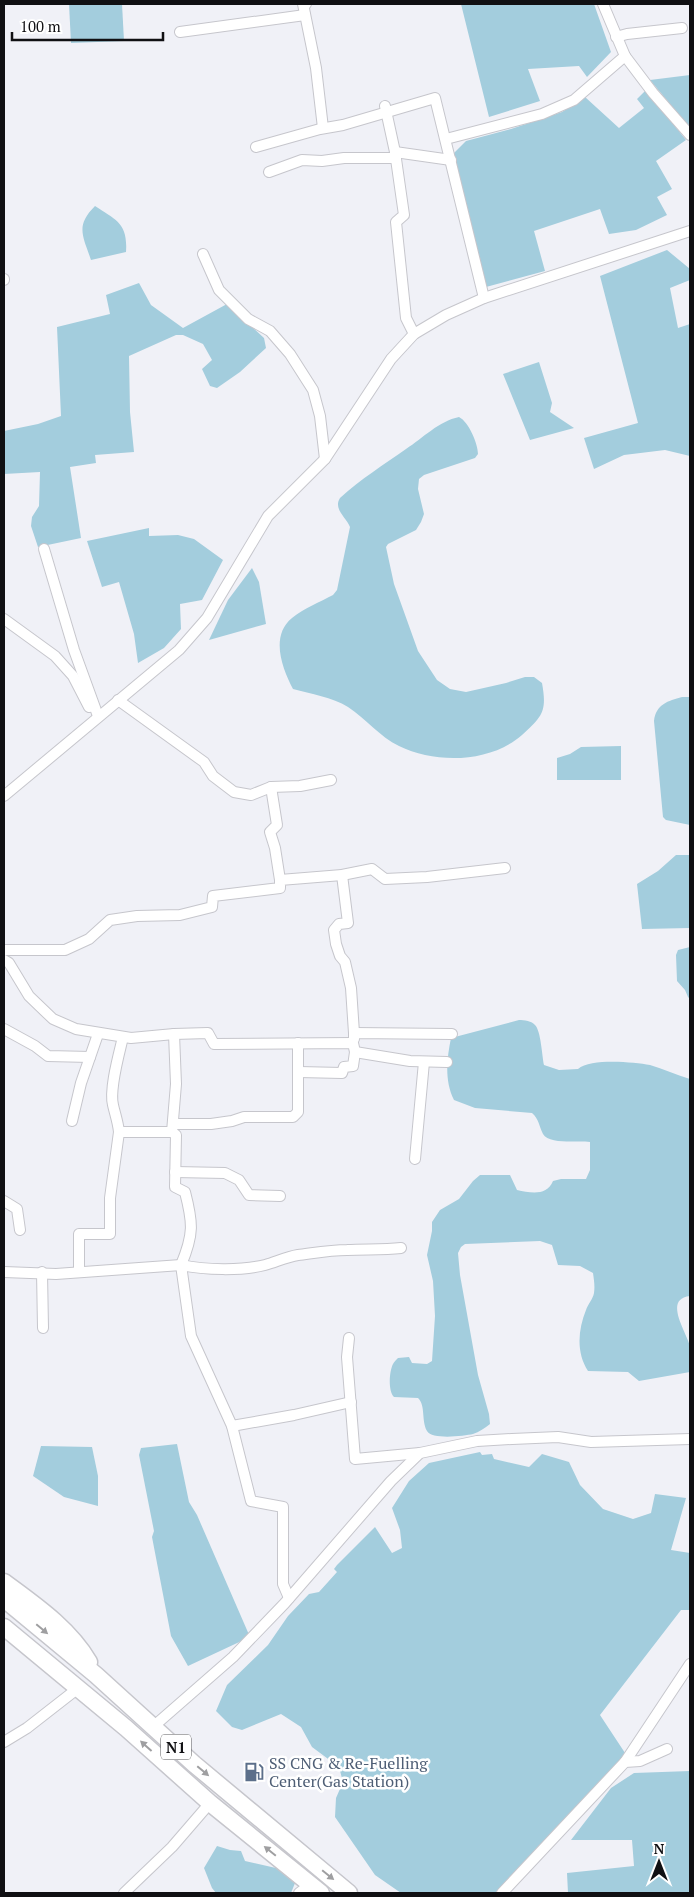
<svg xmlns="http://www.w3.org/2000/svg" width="694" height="1897" font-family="'PT Serif',serif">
<rect width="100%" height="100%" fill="#f0f1f7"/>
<!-- water -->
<g fill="#a3cddd">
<polygon points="69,4 122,4 124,41 71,43"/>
<polygon points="461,4 594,4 611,52 587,77 579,66 528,69 540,101 489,117"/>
<polygon points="690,75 690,128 650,80"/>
<polygon points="646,90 686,140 656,161 672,189 657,197 667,215 636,230 609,234 600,209 534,231 545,271 486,287 450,157 466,141 511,129 562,112 585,97 619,128 644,108 637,99"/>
<path d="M95,206C116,220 128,223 126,252L91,260C83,236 75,226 95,206Z"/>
<polygon points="667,250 690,269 690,280 670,288 678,328 690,324 690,456 665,450 624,455 594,469 584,438 638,423 600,276"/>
<polygon points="139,283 151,305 183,328 227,304 264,338 266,348 240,372 217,388 210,386 202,369 212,360 203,344 183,335 176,335 129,356 130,412 134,452 95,455 96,463 70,467 81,538 38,547 31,526 32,517 39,506 40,472 4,474 4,431 38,424 61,416 57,327 110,314 106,295"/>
<polygon points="539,362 552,403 550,412 574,428 530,440 503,374"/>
<path d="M459,417C469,422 478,444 478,454L475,458L424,475L419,479L418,489L424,514L421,522L416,530L388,544L386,547L394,584L418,651L437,680L450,689L466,692L506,683L525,677H534L542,683C547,711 543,716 522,735C490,763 436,764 399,746C380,737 365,718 348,707C332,697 311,694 293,689C282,668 270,636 292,618C304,608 320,602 333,595L337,590L350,527C346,517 333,509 340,498C361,479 383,465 406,449C423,438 439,421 459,417Z"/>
<polygon points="149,528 149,536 178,535 194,539 223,560 202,600 180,604 181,629 164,648 138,663 134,634 119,582 102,587 87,541"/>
<polygon points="252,568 259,582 266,624 209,640 228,600"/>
<path d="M682,697H690V825L666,820L663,817L654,721C656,704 668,701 682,697Z"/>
<polygon points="621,746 621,780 557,780 557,758 570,754 581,747"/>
<polygon points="676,855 690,855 690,928 642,929 637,884 658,871"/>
<polygon points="690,947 690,999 688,997 685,990 677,981 676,955 678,950"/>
<path d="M519,1020C524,1020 532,1021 535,1025C541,1031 542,1056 544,1065L559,1070L578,1069C591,1058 633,1062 650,1065C663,1069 677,1075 690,1079V1296C662,1299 688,1334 690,1347C692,1355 690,1364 690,1372L639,1381L628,1372L588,1371C576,1352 578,1330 586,1310C588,1304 593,1299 594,1293C595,1286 594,1280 593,1273L580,1266L558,1265L552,1245L540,1241L465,1244L461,1247L458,1253L460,1275L478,1375L489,1414L490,1424C485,1428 479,1432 473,1434C464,1436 432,1440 427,1431C421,1420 426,1406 418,1398L394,1397C388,1391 389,1372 393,1364C394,1362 396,1360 398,1358L409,1357L412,1363L427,1364L432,1361L435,1316L433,1281L427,1255L432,1231V1222L440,1210L459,1199L473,1181L480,1175H510L517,1190C531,1193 547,1196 553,1181L561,1179H586L590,1170V1142C578,1140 549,1145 543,1134C539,1126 539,1119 532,1113L475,1108L454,1100C444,1080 447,1058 451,1038Z"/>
<polygon points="177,1444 189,1502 197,1515 250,1637 188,1666 171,1636 152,1537 154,1531 139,1455 141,1448"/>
<polygon points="41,1446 92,1447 98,1476 98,1506 64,1497 33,1476"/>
<polygon points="480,1452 482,1455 492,1454 494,1459 529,1467 542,1454 569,1462 580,1485 603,1509 633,1519 651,1513 655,1494 686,1498 671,1550 690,1553 690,1610 681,1610 600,1715 627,1756 495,1893 401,1893 375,1875 335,1817 336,1798 343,1782 339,1767 312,1747 301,1727 281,1714 242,1730 232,1727 216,1711 227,1685 268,1645 288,1616 309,1594 319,1592 337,1572 334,1569 337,1565 375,1527 392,1553 402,1548 400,1530 392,1508 409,1481 429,1463"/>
<polygon points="690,1771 690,1893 568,1893 567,1873 634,1866 632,1840 571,1840 611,1788 634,1773"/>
<polygon points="217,1846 230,1850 241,1851 245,1861 289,1871 295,1883 291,1893 216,1893 212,1888 204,1868"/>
</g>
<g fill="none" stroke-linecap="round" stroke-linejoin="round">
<defs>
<g id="minor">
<polyline points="306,4 303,4 316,68 323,128"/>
<polyline points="180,32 305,15"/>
<polyline points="616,37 627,34 682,28"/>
<polyline points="625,56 653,93 690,135"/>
<polyline points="385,106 395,152 404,215 396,222 406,318 414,334"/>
<polyline points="446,139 542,114 574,100 625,56 603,4"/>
<polyline points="256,147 320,129 343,125 435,98 484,298"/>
<polyline points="395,152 451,160"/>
<polyline points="269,172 302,160 322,161 344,158 396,158"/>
<polyline points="203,254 219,290 248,319 270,331 290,354 313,390 320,416 325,459"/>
<polyline points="4,280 4,279"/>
<polyline points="44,549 74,650 98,716"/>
<polyline points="4,619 55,656 73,676 89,707"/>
<polyline points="118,700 204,762 213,776 234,792 251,795 271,787 300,786 331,780"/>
<polyline points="271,787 277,825 270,832 275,848 280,880"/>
<polyline points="4,796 179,650 207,618 268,516 325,459 391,359 414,334 446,315 484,298 690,231"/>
<polyline points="342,875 348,923 339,924 334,930 336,944 340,956 345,962 351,988 354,1033"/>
<polyline points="4,950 65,950 89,939 110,920 137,916 180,915 212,907 213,896 280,888 280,880 342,875 372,869 385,879 427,877 505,868"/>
<polyline points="4,960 9,963 29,996 53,1019 76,1029 131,1038 174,1034 208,1033 214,1044 353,1043 355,1052 353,1066 344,1067 342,1073 299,1072"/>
<polyline points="4,1029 35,1046 48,1056 90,1057"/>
<path d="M174,1034L176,1084L172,1132L176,1135L175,1187L185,1192C193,1223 194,1234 181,1265L191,1336L232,1426L251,1501L283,1507V1584L289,1598"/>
<path d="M123,1037C119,1054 109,1089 113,1105C115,1114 118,1122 119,1132H172"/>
<polyline points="354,1039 354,1033 452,1034"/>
<polyline points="355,1052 410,1061 447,1062"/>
<polyline points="72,1121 81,1083 98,1034"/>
<polyline points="173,1124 211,1124 232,1121 244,1117 293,1117 298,1112 298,1043"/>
<polyline points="415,1159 424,1062"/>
<polyline points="175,1172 225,1173 239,1180 249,1195 280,1196"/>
<polyline points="4,1201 17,1209 20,1230"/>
<polyline points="79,1271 79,1234 110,1234 110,1198 119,1132"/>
<path d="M4,1272L56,1274L181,1265C205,1270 241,1271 265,1265C276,1262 286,1257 298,1255C314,1253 331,1250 347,1250C365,1249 383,1250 401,1248"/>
<polyline points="42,1272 43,1328"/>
<polyline points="349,1338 347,1357 355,1459 420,1453"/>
<polyline points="232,1426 294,1415 351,1402"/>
<polyline points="154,1726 233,1657 285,1603 391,1481 420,1453 477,1441 512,1439 558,1437 591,1442 690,1439"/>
<polyline points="4,1742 27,1728 77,1689"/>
<polyline points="625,1762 690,1664"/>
<polyline points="124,1893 172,1847 210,1803"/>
<polyline points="299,1893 311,1884"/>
<polyline points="502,1893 625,1762 640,1761 667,1749"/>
</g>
<g id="trunk">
<path d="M4,1582C35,1605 69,1628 89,1662"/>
<polyline points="4,1599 96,1675 194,1764 349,1893"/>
<polyline points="4,1627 126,1728 210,1803 321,1893"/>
</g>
</defs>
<!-- minor casing -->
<use href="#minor" stroke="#c6c6cc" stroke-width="12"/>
<!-- trunk casing -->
<use href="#trunk" stroke="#c6c6cc" stroke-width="19"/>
<!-- minor -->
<use href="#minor" stroke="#fff" stroke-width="10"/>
<!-- trunk -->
<use href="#trunk" stroke="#fff" stroke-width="16"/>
</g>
<!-- one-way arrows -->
<defs><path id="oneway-solid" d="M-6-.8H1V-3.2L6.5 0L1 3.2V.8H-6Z" transform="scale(1.25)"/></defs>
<g fill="#9f9fa1">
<use href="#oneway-solid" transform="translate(42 1629) rotate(40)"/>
<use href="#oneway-solid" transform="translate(146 1746) rotate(-138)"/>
<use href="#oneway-solid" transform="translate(203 1771) rotate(40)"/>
<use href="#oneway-solid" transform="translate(270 1851) rotate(-141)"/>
<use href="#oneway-solid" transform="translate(328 1875) rotate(39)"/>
</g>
<!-- icons -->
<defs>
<symbol id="fuel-bare" viewBox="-9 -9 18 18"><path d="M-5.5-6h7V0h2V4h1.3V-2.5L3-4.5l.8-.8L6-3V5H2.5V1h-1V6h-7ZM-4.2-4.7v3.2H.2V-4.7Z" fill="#5c6f8a" stroke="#fff" stroke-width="2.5" paint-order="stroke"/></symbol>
</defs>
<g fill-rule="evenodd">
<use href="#fuel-bare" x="240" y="1758" width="28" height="28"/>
</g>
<g text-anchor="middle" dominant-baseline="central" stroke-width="5" stroke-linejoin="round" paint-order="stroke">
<!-- shield labels -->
<rect fill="#fff" stroke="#58585a" stroke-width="1" x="161" y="1734.5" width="30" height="25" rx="4"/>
<g font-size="15" font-weight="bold" fill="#101013">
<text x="176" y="1747">N1</text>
</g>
<!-- service labels -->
<g font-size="16" fill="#4e5e75" stroke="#fff" text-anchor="start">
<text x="269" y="1763">SS CNG &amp; Re-Fuelling<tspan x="269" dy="18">Center(Gas Station)</tspan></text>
</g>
</g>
<!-- border -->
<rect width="694" height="1897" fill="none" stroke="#101013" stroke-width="10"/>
<!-- north arrow -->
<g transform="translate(659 1862)" stroke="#ffffff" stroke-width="4" paint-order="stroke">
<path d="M0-4L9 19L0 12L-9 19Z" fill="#101013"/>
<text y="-8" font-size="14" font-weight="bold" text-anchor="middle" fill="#101013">N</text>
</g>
<!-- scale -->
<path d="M12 32v8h151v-8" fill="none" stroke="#101013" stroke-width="2.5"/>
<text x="20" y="32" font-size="15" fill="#101013" stroke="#ffffff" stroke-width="4" paint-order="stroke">100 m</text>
</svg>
